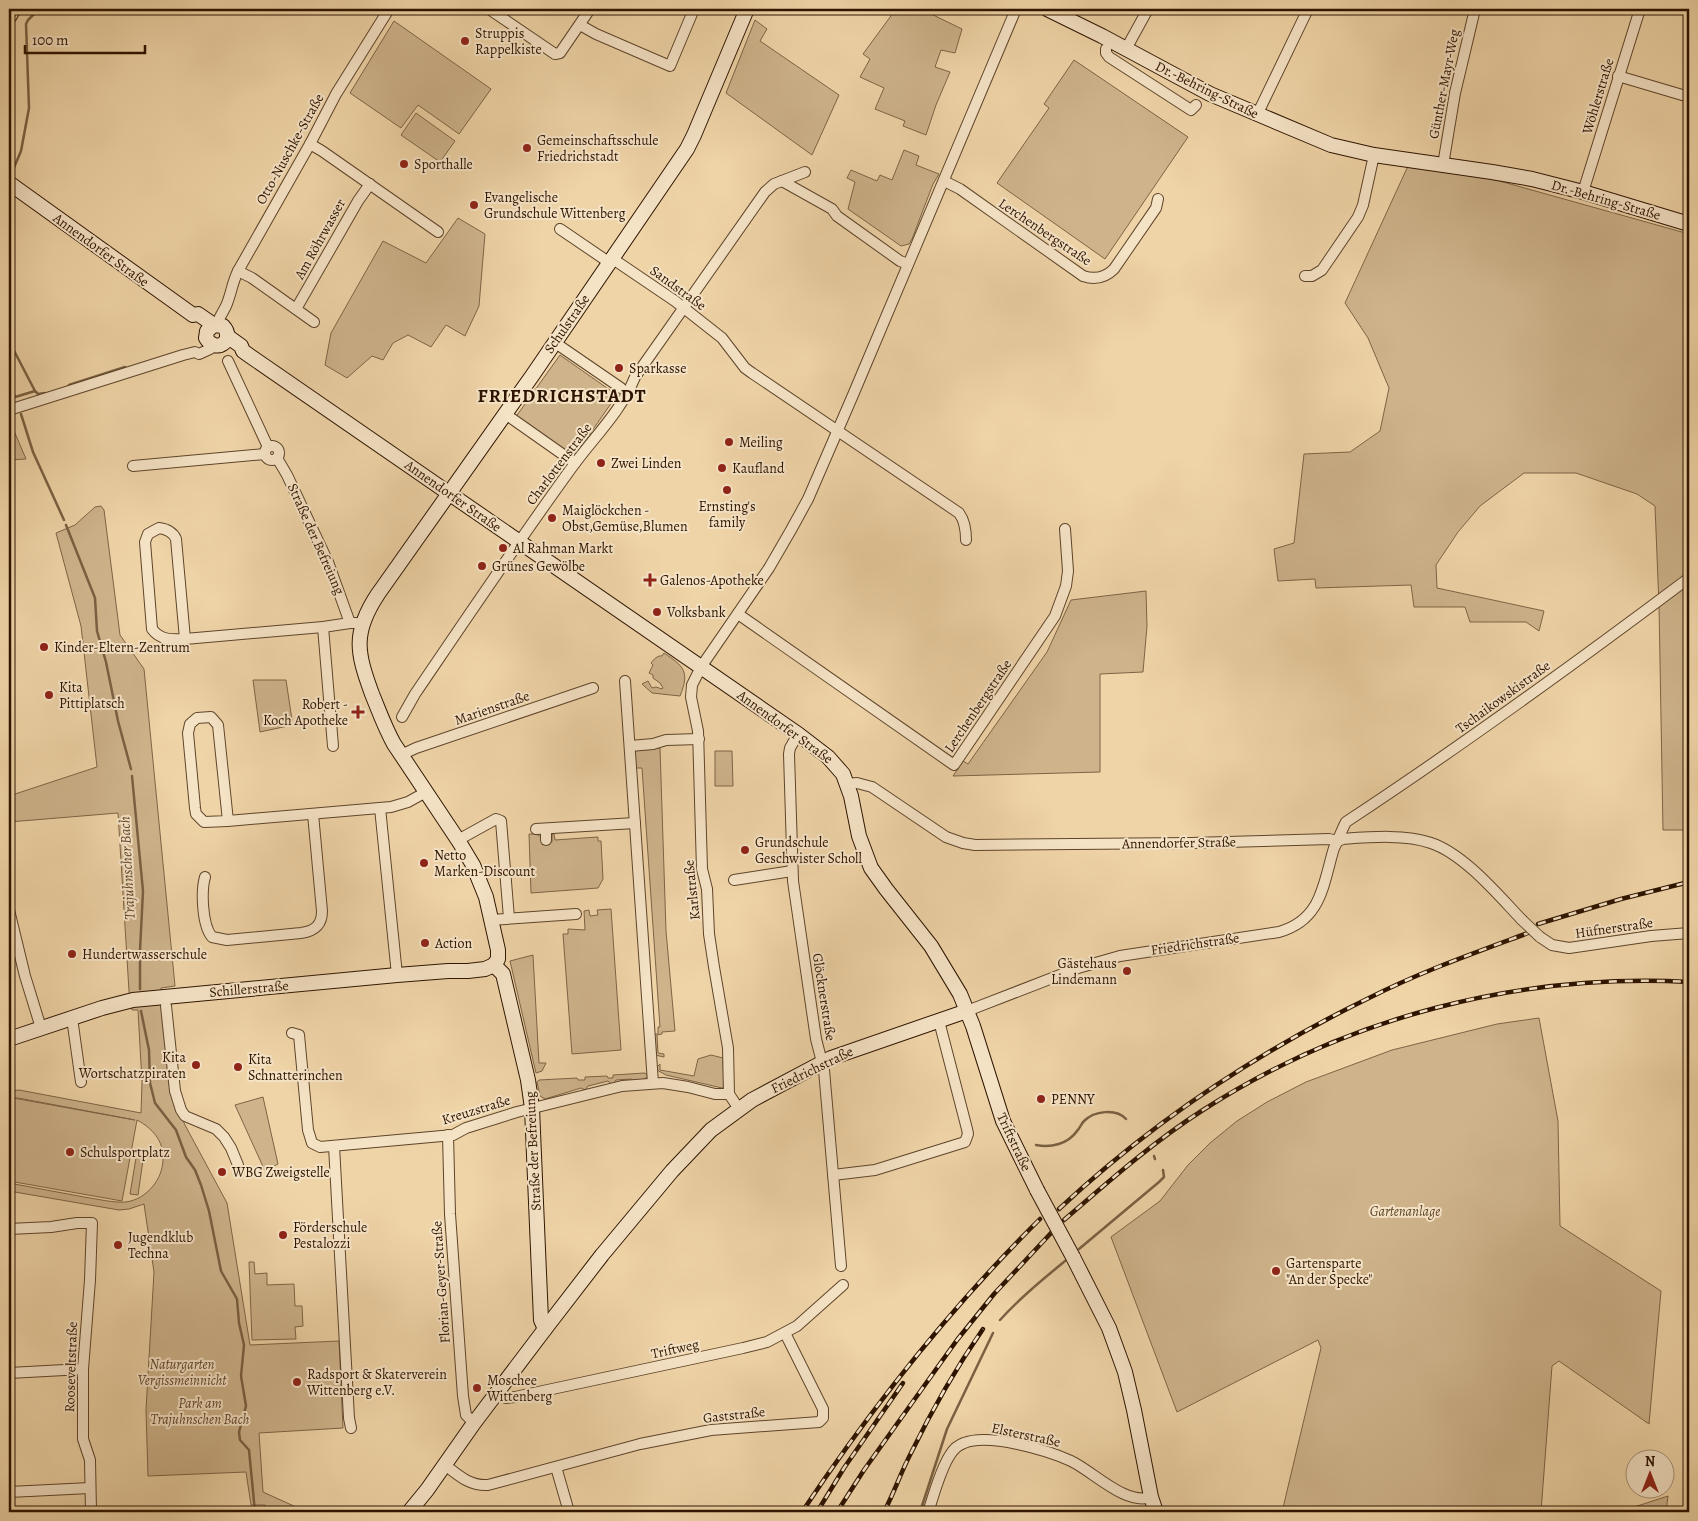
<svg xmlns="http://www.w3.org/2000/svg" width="1698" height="1521" font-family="Alegreya,serif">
<rect width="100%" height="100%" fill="#efd4a7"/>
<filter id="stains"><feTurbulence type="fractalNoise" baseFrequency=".004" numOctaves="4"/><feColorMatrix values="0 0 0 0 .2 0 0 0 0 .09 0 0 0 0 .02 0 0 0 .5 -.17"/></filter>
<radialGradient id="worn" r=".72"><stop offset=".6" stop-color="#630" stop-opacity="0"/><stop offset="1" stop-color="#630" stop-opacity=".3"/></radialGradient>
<!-- green -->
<g fill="#ceb38b" stroke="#7e6446">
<polygon points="896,9 921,9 962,29 955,53 941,50 935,67 950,72 936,105 926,135 903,126 905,121 875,109 884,88 860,77 870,59 863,54"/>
<polygon points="755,20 767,29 760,41 839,95 812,155 726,93"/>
<polygon points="394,21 491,89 459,134 418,105 401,128 350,93"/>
<polygon points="1074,60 1188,137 1105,259 997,183 1049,108 1044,104"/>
<polygon points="416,113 455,141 440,162 401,135"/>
<polygon points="904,150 919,156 916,165 939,174 933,184 912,239 909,244 901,246 848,209 855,182 847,178 851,170 877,181 880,175 892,180"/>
<polygon points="1408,166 1496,180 1689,234 1689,830 1663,830 1659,605 1655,506 1637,494 1576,473 1524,473 1480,506 1458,532 1436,565 1437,588 1544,611 1539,631 1526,622 1470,622 1465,607 1414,607 1411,585 1316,588 1315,579 1278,581 1274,549 1294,543 1304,454 1350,452 1380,431 1389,388 1368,338 1345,303"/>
<polygon points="458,218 485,234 479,306 465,336 446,325 431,347 408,335 393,343 383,360 372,356 347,378 325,365 331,333 383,241 426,263"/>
<polygon points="560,355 617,395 573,458 515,418"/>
<polygon points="9,419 26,459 9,460"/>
<path d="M101,506L104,510L120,635L144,669L175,986L161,988L173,1098L185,1125L227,1203L250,1345L339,1341L343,1428L259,1433L263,1492L307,1512H270L265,1505H251L246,1472L148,1476L146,1410L154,1272L144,1204L129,1209L119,1210L9,1191V1183C34,1188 59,1192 84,1197C98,1199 113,1203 126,1202C147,1199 163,1179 163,1159C164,1141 152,1128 137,1120L122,1201L9,1181V1123L13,1098L135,1120L18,1098H9V1091L19,1090L141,1113L142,1082L138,1010H132L129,991L118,813L9,822V796L97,767L81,626L56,533L75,525L95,507Z"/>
<polygon points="1146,591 1147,626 1143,672 1100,674 1100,772 953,776 963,761 968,764 1047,652 1071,600"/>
<path d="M664,653C684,666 690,672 680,696L652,693L642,684L648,681L652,688L656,687L662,689L663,688L660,683L653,678V675L649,673L653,665L651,663C654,659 658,655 662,656Z"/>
<polygon points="253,680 286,680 292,720 288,726 260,732"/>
<polygon points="660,748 666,931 675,1031 662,1032 662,1034 657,1035 658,1053 664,1054 664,1057 655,1055 654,1034 658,1034 658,1027 660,1027 642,768 635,768 634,754 636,750"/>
<polygon points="715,751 732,751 733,786 715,786"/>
<path d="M529,834C537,834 540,834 544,842H552V834H554L555,840L598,837V841H601L603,879L598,888L531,893Z"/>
<polygon points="611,909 621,1050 572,1054 563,934 568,934 568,929 585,930 584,911 589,910 590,916 598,915 597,910"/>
<polygon points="533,955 539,1063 546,1063 542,1071 536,1073 510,961"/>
<polygon points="1539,1018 1558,1121 1560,1226 1661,1291 1649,1424 1559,1361 1552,1366 1541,1512 1282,1512 1321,1348 1318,1340 1177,1412 1111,1237 1160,1201 1188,1165 1210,1143 1237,1121 1267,1102 1306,1082 1392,1050 1497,1024"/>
<polygon points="711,1055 723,1058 724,1087 722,1088 666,1075 657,1070 657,1067 660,1064 660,1070 694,1076 698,1059"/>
<polygon points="645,1073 648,1076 643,1080 634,1081 631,1079 616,1080 614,1083 611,1084 608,1081 588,1086 585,1090 581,1088 545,1099 540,1096 537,1082 539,1080 577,1078 578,1080 585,1080 585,1077 607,1076 608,1078 613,1078 613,1075"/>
<polygon points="263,1097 278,1164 265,1171 235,1105"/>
<polygon points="137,1152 144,1153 138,1195 130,1194"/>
<polygon points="249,1262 254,1262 255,1274 267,1273 267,1285 294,1284 295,1306 302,1306 303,1326 295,1327 296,1339 252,1340"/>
<polygon points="1668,1496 1666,1512 1619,1512"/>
</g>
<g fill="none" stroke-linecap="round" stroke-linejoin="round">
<!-- stream -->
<g stroke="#7a6042" stroke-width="2.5">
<polyline points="13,170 21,151 29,108 26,24 28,20 39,9"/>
<polyline points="9,341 35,391 15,397 9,381"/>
<polyline points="69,385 125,367"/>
<polyline points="35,391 38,394 45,393"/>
<polyline points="21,414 33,452 64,520"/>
<polyline points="66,525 95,598 97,631 106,662 118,721 131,769"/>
<polyline points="132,776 143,891 140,950 140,989"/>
<polyline points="141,1011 149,1050 150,1083 155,1103 176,1130 186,1157 195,1170 201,1185 209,1211 221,1271 237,1299 239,1323 244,1345 241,1376 246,1406 239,1432 240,1440 249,1450 255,1512"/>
<path d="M1036,1145C1051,1148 1068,1144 1077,1131C1080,1128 1081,1124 1084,1121C1094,1111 1116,1108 1126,1119"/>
<polyline points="1154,1156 1155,1159"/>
<polyline points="1079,1249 1159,1182 1164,1177 1163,1170"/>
<path d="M1000,1320C1020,1298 1042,1280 1065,1261"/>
<polyline points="920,1512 947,1429 993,1333"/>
</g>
<defs>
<g id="street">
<polyline points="489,9 555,54 560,53 590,9"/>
<polyline points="580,25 596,34 670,66 694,9"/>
<polyline points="1106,49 1106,53 1109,57 1191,110 1196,105"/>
<polyline points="1126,49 1148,9"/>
<polyline points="1618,76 1689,97"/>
<polyline points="1257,115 1308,9"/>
<polyline points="310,144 322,151 438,232"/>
<polyline points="1443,165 1455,93 1475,9"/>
<polyline points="782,181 832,209 837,216 900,261 908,264"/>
<path d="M944,181L960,189L1083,276C1095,280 1105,278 1114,269L1156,208L1158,199"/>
<polyline points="1583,192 1640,9"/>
<polyline points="560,229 610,263"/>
<path d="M613,259L675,301L722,338L745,368L752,373L959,513C965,521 966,530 966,540"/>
<polyline points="238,271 252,278 314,322"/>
<polyline points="1305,276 1312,276 1322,270 1358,217 1363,205 1374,155"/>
<polyline points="296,309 358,201 370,184"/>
<path d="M217,324C219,318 223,312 226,306C231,295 232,283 238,271L310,144L336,94L389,9"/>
<polyline points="554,342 621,388"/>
<polyline points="228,361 268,447"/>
<polyline points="9,410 183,355 195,352 199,354 210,349 214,346"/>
<polyline points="511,418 575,463"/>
<circle cx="272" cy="453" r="7"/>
<polyline points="277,458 287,475 328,562 350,623"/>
<polyline points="133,466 265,454"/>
<path d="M159,528C167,529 173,532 176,539L185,639C172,640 160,640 152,629L145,542L148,534Z"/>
<polyline points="738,614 954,765 1055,616 1066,586 1068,571 1065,529"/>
<polyline points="323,627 333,746"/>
<polyline points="185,639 323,627 350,623 357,623"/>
<polyline points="625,681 653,1083"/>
<path d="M402,717L415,694C466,619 517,543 570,470C592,439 621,412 635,377L765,192L774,184L805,172"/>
<polyline points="798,734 790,748 789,754 793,881 816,1039 824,1070 841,1266"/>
<polyline points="630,746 653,744 666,740 699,739"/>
<polyline points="401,755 416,748 593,688"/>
<path d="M847,784L857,783L872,787L946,837L963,843L975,845L1191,843L1329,839L1338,841L1343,839C1370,837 1406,834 1431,843C1464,854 1498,895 1522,920"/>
<polyline points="380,808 397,975"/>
<polyline points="228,821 218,725 211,717 197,718 190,724 188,733 195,808 196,814 204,822 228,821 391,807 408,802 426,792"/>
<polyline points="536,829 635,823"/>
<polyline points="546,829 546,840"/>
<polyline points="458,840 496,819 501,821 509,918"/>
<path d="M205,877C201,891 202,925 212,937L227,940L301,933C315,931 322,925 322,911L313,814"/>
<polyline points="734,880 792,871"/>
<polyline points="9,910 25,976 41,1028"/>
<polyline points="491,920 576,914"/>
<polyline points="1540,937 1552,945 1569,948 1651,936 1689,933"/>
<polyline points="166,1006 175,1091 181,1110 185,1116 216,1129 224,1137 231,1148 238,1165"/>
<path d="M967,1011L1078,968L1120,956L1279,932C1322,920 1323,884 1334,848C1339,839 1341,831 1346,822C1463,745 1577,662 1689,578"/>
<polyline points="72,1018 81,1082"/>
<polyline points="292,1033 299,1035 308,1130 312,1143 320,1147 453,1135 466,1128 517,1112 622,1086 663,1083 688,1087 715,1094 729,1094"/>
<polyline points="739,1109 729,1094 728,1048 714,967 709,934 707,889 702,869 698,731 691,697 692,685 701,667 769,568 791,530 808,499 853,395 1016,9"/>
<polyline points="448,1135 450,1214 463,1396 466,1415 474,1423"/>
<polyline points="334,1146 349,1418 351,1428"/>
<polyline points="833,1175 875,1170 965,1142 968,1134 967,1129 939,1021"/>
<polyline points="9,1229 51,1227 77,1223 92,1223 90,1280 83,1369 83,1439 90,1460 91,1512"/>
<polyline points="9,1373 83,1369"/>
<polyline points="496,1394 506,1398 515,1397 743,1348 767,1342 797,1326 843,1285"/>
<path d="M445,1465C459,1476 470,1486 488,1485L640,1444L711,1430L819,1422L823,1418V1409L785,1333"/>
<polyline points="556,1467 569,1512"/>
<polyline points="9,1492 90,1488"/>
<polyline points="647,1512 649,1512"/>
<path d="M928,1512C934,1495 940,1470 950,1455C953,1450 958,1445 964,1443C989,1433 1047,1450 1071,1461C1094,1472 1126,1506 1151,1497"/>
</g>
<g id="secondary">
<polyline points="1047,9 1102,36 1210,94 1331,145 1374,155 1492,172 1532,179 1583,192 1689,224"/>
<path d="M9,183L193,315L198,314L214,325L223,326C236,340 216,355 206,338L207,331L214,325"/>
<polyline points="227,336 241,346 243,351 250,356 798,734 828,757 843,774 851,796 859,836 871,868 886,889 931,946 960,994 973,1026 1003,1121 1037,1190"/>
<path d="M494,965L498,959V950L486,897L473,865L458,840L394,744C385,728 379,711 372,694C357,653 352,633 378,594L532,376L687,149L694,135L747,9"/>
<polyline points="494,965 503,974 507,991 528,1080 532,1108 541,1320 545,1329"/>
<polyline points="9,1039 102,1008 133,1000 397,975 448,971 468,971 485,969 494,965"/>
<polyline points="1073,1257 1109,1328 1125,1372 1134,1410 1151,1497 1156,1512"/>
<polyline points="409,1512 427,1490 474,1423 545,1329 602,1255 672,1171 711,1130 752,1100 831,1058 967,1011"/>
</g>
<polyline id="primary" points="9,16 13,9"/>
</defs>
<!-- street casing -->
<use href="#street" stroke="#5e442a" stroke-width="12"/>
<!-- secondary casing -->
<use href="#secondary" stroke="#2e1400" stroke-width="16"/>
<!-- primary casing -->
<use href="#primary" stroke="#2e1400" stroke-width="17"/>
<!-- street -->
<use href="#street" stroke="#f5e3c6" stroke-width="10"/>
<!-- secondary -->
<use href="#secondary" stroke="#f5e3c6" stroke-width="14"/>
<!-- primary -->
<use href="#primary" stroke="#efd4a7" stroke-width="15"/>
<defs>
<g id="rail">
<polyline points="1538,924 1621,899 1689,882"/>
<path d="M1059,1209C1151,1123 1256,1053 1369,998C1420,972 1474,953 1528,933"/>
<path d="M1064,1220C1109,1181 1153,1142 1203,1110C1347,1017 1519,973 1689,982"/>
<path d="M802,1512C872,1407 950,1308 1040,1219"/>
<polyline points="817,1512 844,1468 903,1383"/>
<polyline points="837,1512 864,1470 957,1340 994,1294 1051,1233"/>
<path d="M884,1512C894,1493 901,1472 911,1453C932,1410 956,1368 983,1329"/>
</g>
</defs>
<!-- rail casing -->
<use href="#rail" stroke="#2e1400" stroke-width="4.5"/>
<!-- rail -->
<use href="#rail" stroke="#f5e3c6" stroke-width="2.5" stroke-dasharray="8" stroke-linecap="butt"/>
<defs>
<polyline id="street-bridge" points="1522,920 1540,937"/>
<polyline id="secondary-bridge" points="1037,1190 1073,1257"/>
</defs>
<!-- street-bridge casing -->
<use href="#street-bridge" stroke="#5e442a" stroke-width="12" stroke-linecap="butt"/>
<!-- secondary-bridge casing -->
<use href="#secondary-bridge" stroke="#2e1400" stroke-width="16" stroke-linecap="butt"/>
<!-- street-bridge -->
<use href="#street-bridge" stroke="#f5e3c6" stroke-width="10"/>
<!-- secondary-bridge -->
<use href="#secondary-bridge" stroke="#f5e3c6" stroke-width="14"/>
</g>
<!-- markers -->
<g fill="#8f2418" stroke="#f5e3c6" stroke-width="2">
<circle cx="465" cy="41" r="5"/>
<circle cx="527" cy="148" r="5"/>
<circle cx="404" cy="164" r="5"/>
<circle cx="474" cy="205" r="5"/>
<circle cx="619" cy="368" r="5"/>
<circle cx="729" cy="442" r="5"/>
<circle cx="601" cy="463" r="5"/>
<circle cx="722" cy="468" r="5"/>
<circle cx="727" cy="490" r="5"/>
<circle cx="552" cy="518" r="5"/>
<circle cx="503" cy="548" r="5"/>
<circle cx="482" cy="566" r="5"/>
<path d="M647.5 572.5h5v5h5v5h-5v5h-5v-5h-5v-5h5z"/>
<circle cx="657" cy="612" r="5"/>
<circle cx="44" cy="647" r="5"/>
<circle cx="49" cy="695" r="5"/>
<path d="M355.5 704.5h5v5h5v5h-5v5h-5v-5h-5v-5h5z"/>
<circle cx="745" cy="850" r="5"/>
<circle cx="424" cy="863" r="5"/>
<circle cx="425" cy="943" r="5"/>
<circle cx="72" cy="954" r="5"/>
<circle cx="1127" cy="971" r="5"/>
<circle cx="196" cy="1065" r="5"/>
<circle cx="238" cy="1067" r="5"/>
<circle cx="1041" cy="1099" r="5"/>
<circle cx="70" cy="1152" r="5"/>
<circle cx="222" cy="1172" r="5"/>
<circle cx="283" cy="1235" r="5"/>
<circle cx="118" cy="1245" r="5"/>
<circle cx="1276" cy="1271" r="5"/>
<circle cx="297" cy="1382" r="5"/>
<circle cx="477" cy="1388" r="5"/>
</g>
<g text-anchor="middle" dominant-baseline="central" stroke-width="4" stroke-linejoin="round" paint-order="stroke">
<!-- poi labels -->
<g font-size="14" fill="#2e1400" stroke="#f5e3c6" text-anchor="start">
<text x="475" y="33">Struppis<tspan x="475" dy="16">Rappelkiste</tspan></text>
<text x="537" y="140">Gemeinschaftsschule<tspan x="537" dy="16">Friedrichstadt</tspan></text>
<text x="414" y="164">Sporthalle</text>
<text x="484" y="197">Evangelische<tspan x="484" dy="16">Grundschule Wittenberg</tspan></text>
<text x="629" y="368">Sparkasse</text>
<text x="739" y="442">Meiling</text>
<text x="611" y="463">Zwei Linden</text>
<text x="732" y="468">Kaufland</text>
<text x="727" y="506" text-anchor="middle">Ernsting's<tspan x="727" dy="16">family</tspan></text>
<text x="562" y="510">Maiglöckchen -<tspan x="562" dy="16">Obst,Gemüse,Blumen</tspan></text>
<text x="513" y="548">Al Rahman Markt</text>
<text x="492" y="566">Grünes Gewölbe</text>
<text x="660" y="580">Galenos-Apotheke</text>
<text x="667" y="612">Volksbank</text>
<text x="54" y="647">Kinder-Eltern-Zentrum</text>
<text x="59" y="687">Kita<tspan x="59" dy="16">Pittiplatsch</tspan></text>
<text x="348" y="704" text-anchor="end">Robert -<tspan x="348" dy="16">Koch Apotheke</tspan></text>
<text x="755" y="842">Grundschule<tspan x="755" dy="16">Geschwister Scholl</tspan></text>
<text x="434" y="855">Netto<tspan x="434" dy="16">Marken-Discount</tspan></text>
<text x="435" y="943">Action</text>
<text x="82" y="954">Hundertwasserschule</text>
<text x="1117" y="963" text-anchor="end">Gästehaus<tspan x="1117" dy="16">Lindemann</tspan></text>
<text x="186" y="1057" text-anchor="end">Kita<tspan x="186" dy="16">Wortschatzpiraten</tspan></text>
<text x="248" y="1059">Kita<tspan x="248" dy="16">Schnatterinchen</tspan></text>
<text x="1051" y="1099">PENNY</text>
<text x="80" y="1152">Schulsportplatz</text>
<text x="232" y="1172">WBG Zweigstelle</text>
<text x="293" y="1227">Förderschule<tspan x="293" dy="16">Pestalozzi</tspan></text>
<text x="128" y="1237">Jugendklub<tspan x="128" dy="16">Techna</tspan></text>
<text x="1286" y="1263">Gartensparte<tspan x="1286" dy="16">"An der Specke"</tspan></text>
<text x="307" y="1374">Radsport &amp; Skaterverein<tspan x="307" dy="16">Wittenberg e.V.</tspan></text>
<text x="487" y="1380">Moschee<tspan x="487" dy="16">Wittenberg</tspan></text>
</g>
<!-- street labels -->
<g font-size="14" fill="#2e1400" stroke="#f5e3c6">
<text transform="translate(1444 84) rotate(-79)">Günther-Mayr-Weg</text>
<text transform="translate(1207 90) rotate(26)">Dr.-Behring-Straße</text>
<text transform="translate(1598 96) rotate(-73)">Wöhlerstraße</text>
<text transform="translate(290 149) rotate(-61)">Otto-Nuschke-Straße</text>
<text transform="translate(1606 200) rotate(16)">Dr.-Behring-Straße</text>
<text transform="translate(1045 232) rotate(34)">Lerchenbergstraße</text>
<text transform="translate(320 239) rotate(-61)">Am Röhrwasser</text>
<text transform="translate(101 250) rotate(36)">Annendorfer Straße</text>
<text transform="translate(678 288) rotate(36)">Sandstraße</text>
<text transform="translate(567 324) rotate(-55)">Schulstraße</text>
<text transform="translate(559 464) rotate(-53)">Charlottenstraße</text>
<text transform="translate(453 496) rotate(35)">Annendorfer Straße</text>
<text transform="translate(316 539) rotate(66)">Straße der Befreiung</text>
<text transform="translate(1503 697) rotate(-36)">Tschaikowskistraße</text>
<text transform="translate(978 706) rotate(-56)">Lerchenbergstraße</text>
<text transform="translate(492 708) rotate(-19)">Marienstraße</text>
<text transform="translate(785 727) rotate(36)">Annendorfer Straße</text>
<text transform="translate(1179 843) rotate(-1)">Annendorfer Straße</text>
<text transform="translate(692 890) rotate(-96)">Karlstraße</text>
<text transform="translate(1614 928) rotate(-8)">Hüfnerstraße</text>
<text transform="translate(1195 944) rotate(-8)">Friedrichstraße</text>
<text transform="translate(249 989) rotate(-5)">Schillerstraße</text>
<text transform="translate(824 997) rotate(81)">Glöcknerstraße</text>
<text transform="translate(812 1070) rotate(-26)">Friedrichstraße</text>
<text transform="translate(476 1110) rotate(-17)">Kreuzstraße</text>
<text transform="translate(1014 1142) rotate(65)">Triftstraße</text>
<text transform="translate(533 1151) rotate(-93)">Straße der Befreiung</text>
<text transform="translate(441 1282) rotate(-94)">Florian-Geyer-Straße</text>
<text transform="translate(675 1349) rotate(-12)">Triftweg</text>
<text transform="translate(71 1367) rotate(-88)">Rooseveltstraße</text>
<text transform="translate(734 1415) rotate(-6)">Gaststraße</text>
<text transform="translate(1026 1435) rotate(12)">Elsterstraße</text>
</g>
<!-- park labels -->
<g font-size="14" font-style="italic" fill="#5e442a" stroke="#f5e3c6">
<text x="1405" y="1211">Gartenanlage</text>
<text x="182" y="1364">Naturgarten<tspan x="182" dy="16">Vergissmeinnicht</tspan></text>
<text x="200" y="1403">Park am<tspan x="200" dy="16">Trajuhnschen Bach</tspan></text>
</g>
<!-- water labels -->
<g font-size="15" font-style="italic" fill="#61472c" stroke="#f5e3c6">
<text transform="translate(127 868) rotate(-93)">Trajuhnscher Bach</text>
</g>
<!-- district labels -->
<g font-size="19" font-weight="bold" letter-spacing="1" fill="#2e1400" stroke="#f5e3c6">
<text x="562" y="396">FRIEDRICHSTADT</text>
</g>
</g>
<!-- margin -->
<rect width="1698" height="1521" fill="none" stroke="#efd4a7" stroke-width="30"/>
<rect x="10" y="10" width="1678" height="1501" fill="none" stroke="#2e1400" stroke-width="2.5"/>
<rect x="15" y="15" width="1668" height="1491" fill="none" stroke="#2e1400"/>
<!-- north arrow -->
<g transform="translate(1650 1474)"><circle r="24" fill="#f5e3c6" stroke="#a59077"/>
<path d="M0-4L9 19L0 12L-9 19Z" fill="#8f2418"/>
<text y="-8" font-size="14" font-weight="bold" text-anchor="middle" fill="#2e1400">N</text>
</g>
<!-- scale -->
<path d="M25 45v8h120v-8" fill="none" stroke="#2e1400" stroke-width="2.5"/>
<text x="32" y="45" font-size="15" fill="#2e1400" stroke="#f5e3c6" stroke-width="4" paint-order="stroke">100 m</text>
<rect width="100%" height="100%" filter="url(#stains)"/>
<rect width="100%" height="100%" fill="url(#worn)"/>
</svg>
